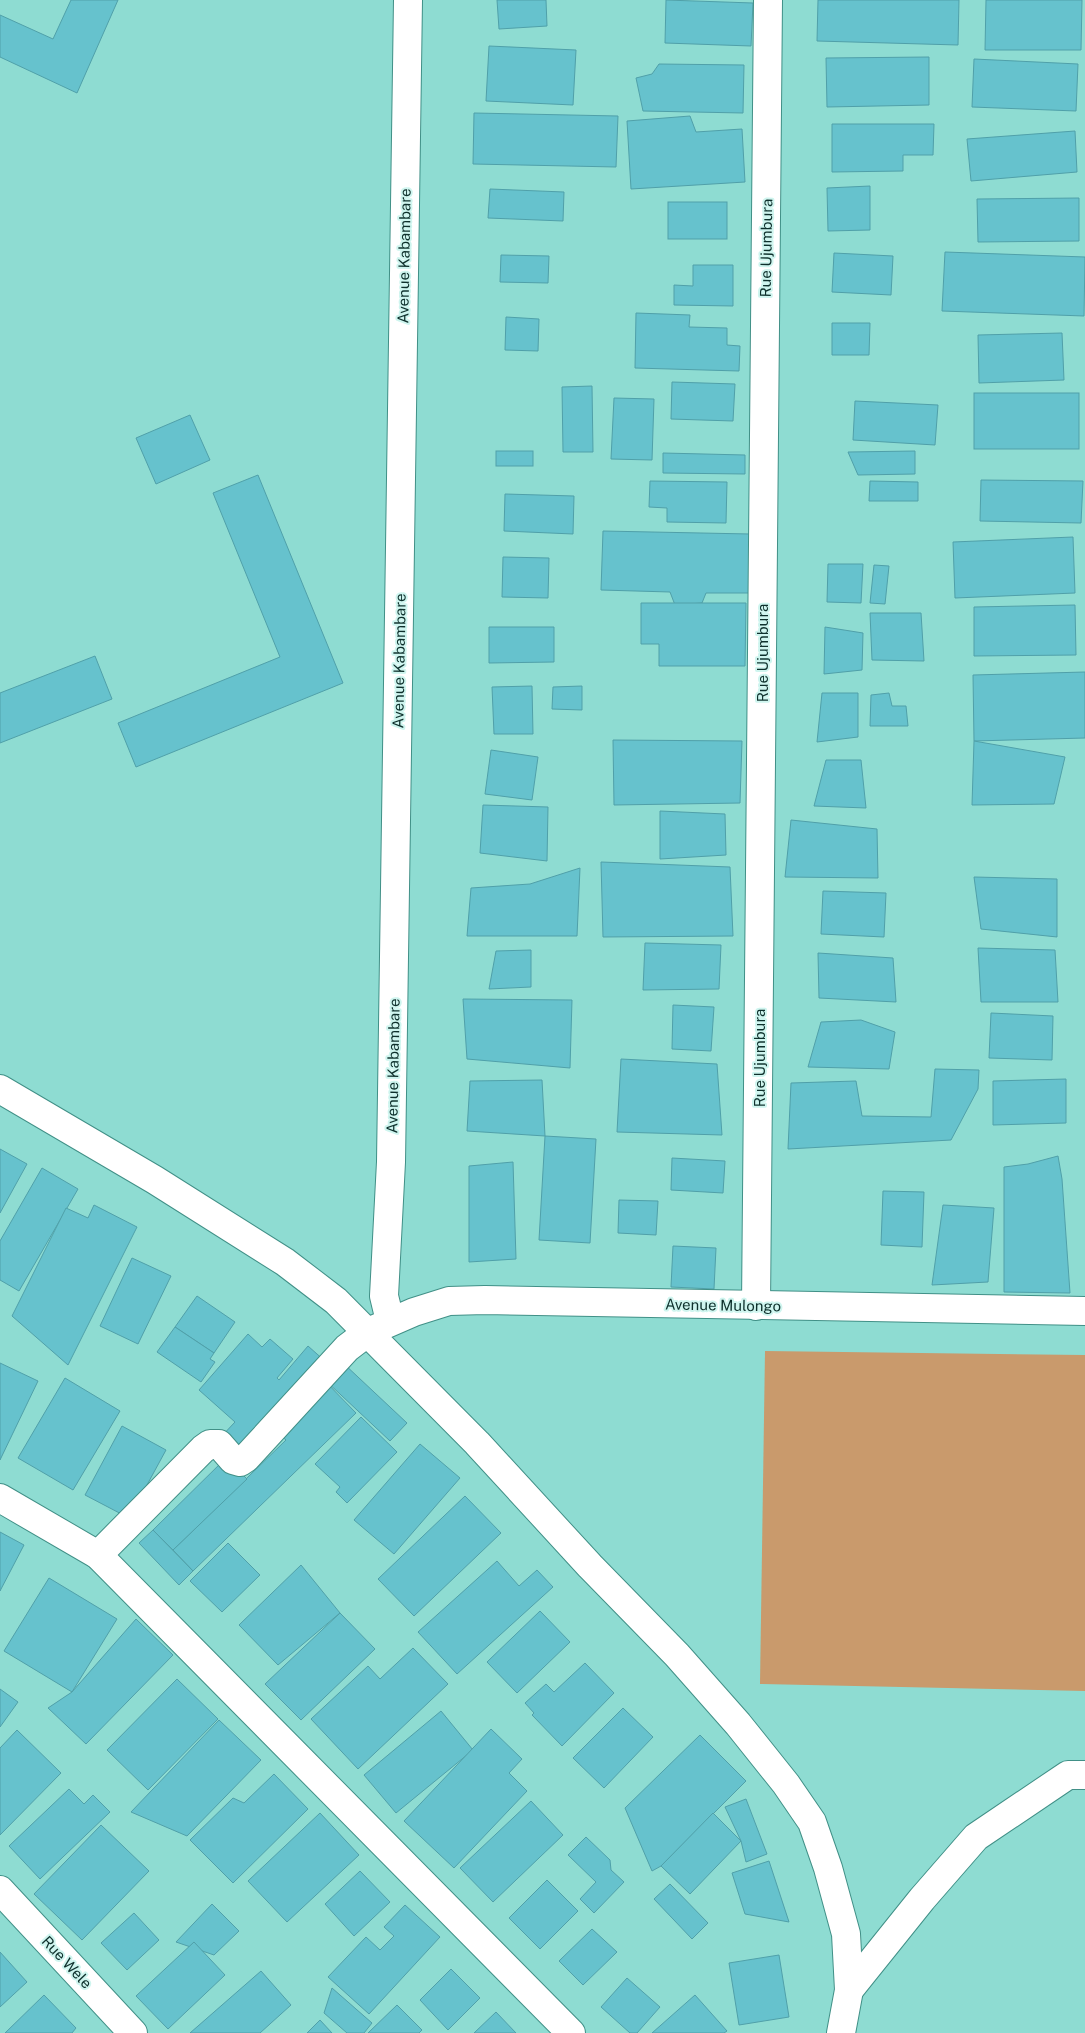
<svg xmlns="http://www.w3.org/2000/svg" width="1085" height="2033" font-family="'Public Sans',sans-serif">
<rect width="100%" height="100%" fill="#8edcd2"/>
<!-- park -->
<polygon fill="#c99a6c" points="765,1351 1085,1355 1085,1691 760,1684"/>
<!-- building -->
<g fill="#66c2cd" stroke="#50a0a9">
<polygon points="71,0 118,0 77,93 0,57 0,15 53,39"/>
<polygon points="497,0 546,0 547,26 499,29"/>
<polygon points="666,0 753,3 751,46 665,43"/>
<polygon points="818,0 959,0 958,45 817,41"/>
<polygon points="986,0 1082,0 1081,50 985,50"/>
<polygon points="489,46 576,50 573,105 486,101"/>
<polygon points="929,57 929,105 827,107 826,58"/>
<polygon points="974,59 1078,64 1076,111 972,107"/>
<polygon points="659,64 744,65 743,113 643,111 636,78 652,74"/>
<polygon points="474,113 618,116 616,167 473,164"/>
<polygon points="690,116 696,132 742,129 745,182 631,189 627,121"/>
<polygon points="832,124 934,124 933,155 903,155 903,171 832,172"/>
<polygon points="1075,131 1077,172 971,181 967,139"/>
<polygon points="870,186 870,230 828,231 827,188"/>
<polygon points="490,189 564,192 563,221 488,218"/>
<polygon points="1079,198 1079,241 978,242 977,199"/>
<rect x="668" y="202" width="59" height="37"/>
<polygon points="945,252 1085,257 1084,316 942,311"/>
<polygon points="834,253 893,256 891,295 832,292"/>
<polygon points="501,255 549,256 548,283 500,282"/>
<polygon points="693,265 733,265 733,306 674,305 674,285 693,286"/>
<polygon points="636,313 690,315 689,327 727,328 727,345 740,346 739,371 635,368"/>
<polygon points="506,317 539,319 538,351 505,350"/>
<polygon points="832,323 870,323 869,355 832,355"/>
<polygon points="1062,333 1064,380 979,383 978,335"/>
<polygon points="672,382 735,384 733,421 671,419"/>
<polygon points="592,386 593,452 563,452 562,387"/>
<rect x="974" y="393" width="105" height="56"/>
<polygon points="614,398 654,399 652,460 611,459"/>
<polygon points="855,401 938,405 935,445 853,440"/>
<polygon points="190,415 210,460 156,484 136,438"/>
<rect x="496" y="451" width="37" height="15"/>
<polygon points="915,451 915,474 858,475 848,452"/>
<polygon points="663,453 745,455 745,474 663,473"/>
<polygon points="258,475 343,683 136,767 118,723 280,657 213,493"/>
<polygon points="981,480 1083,481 1081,523 980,521"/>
<polygon points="650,481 727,482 726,523 667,522 667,508 649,507"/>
<polygon points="870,481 918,482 918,501 869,501"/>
<polygon points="505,494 574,496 573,534 504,531"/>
<polygon points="603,531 750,534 749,593 706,593 702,603 675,605 670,592 601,590"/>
<polygon points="1073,537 1075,593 955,598 953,542"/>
<polygon points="503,557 549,558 548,598 502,597"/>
<polygon points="828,564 863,564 861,603 827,602"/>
<polygon points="874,565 889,566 885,604 870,603"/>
<polygon points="641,603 746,603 745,666 659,666 659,644 641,644"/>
<polygon points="1075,605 1076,655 974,656 974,607"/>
<polygon points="870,613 921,613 924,661 872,660"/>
<polygon points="489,627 554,627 554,662 489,663"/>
<polygon points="825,627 863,633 862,670 824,674"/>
<polygon points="95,656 112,699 0,743 0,693"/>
<polygon points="1085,672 1085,738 974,741 973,675"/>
<polygon points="532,686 533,734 494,734 492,687"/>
<polygon points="582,686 582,710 552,709 553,687"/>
<polygon points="822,693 858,693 858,737 817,742"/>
<polygon points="889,693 892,706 906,706 908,726 870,726 871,695"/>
<polygon points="613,740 742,741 740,803 614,805"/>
<polygon points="974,741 1065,757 1054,804 972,805"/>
<polygon points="491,750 538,757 532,800 485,794"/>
<polygon points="826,760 861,760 866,808 814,806"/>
<polygon points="483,805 548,807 547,861 480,853"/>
<polygon points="660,811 725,814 726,855 660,859"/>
<polygon points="791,820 877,829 878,878 785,877"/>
<polygon points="601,862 730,867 733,936 603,937"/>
<polygon points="580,868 577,936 467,936 471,888 530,884"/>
<polygon points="974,877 1057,879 1057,937 981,929"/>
<polygon points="823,891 886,893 884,937 821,934"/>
<polygon points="645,943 721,945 719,989 643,990"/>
<polygon points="978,948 1055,950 1058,1002 981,1002"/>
<polygon points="531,950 531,987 489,989 496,951"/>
<polygon points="818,953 893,958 896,1002 819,998"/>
<polygon points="463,999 572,1000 570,1068 467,1059"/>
<polygon points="673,1005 714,1007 711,1051 672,1049"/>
<polygon points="991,1013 1053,1016 1052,1060 989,1058"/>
<polygon points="861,1020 895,1032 889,1069 808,1067 821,1022"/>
<polygon points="621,1059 717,1064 722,1135 617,1132"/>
<polygon points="935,1069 979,1070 978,1089 951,1140 788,1149 791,1083 856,1081 862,1116 931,1117"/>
<polygon points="1066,1079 1066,1123 993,1125 993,1081"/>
<polygon points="542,1080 545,1136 467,1131 470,1081"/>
<polygon points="545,1136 596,1139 590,1243 539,1240"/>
<polygon points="0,1149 27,1164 0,1213"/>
<polygon points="1058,1156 1062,1179 1070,1293 1004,1292 1004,1167 1028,1164"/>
<polygon points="672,1158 725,1161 723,1193 671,1190"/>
<polygon points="513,1162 516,1259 469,1262 469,1166"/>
<polygon points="42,1168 78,1189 19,1291 0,1280 0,1241"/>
<polygon points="883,1191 924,1192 922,1247 881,1245"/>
<polygon points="619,1200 658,1201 656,1235 618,1233"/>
<polygon points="94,1205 137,1227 68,1365 12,1316 66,1208 88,1218"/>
<polygon points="943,1205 994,1208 988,1282 932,1285"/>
<polygon points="673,1246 716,1248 714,1289 671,1287"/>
<polygon points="132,1258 171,1276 138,1344 100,1326"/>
<polygon points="197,1296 235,1322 214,1353 175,1327"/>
<polygon points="175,1327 214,1353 210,1359 215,1362 201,1382 157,1352"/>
<polygon points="248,1334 262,1347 270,1339 293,1359 277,1378 279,1380 308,1346 326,1362 240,1458 219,1439 235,1422 199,1390"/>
<polygon points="342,1362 407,1423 390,1441 325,1380"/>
<polygon points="0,1363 38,1381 0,1460"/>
<polygon points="65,1378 120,1411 73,1490 18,1458"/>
<polygon points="323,1379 356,1413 193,1571 173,1550 286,1440 276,1431"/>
<polygon points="361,1417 397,1452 347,1503 336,1492 340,1487 315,1464"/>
<polygon points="122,1426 166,1450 129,1518 85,1495"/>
<polygon points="420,1444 460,1478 394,1554 354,1520"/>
<polygon points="226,1458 247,1479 173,1550 153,1530"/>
<polygon points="465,1496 501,1533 414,1616 378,1579"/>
<polygon points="153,1530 193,1571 179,1585 139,1543"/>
<polygon points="0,1532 24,1545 0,1591"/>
<polygon points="228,1543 260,1575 222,1612 190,1581"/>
<polygon points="497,1561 519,1586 537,1570 553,1587 457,1674 418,1632"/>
<polygon points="301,1565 340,1613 278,1665 239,1625"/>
<polygon points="49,1578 117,1619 72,1692 4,1651"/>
<polygon points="540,1611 570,1642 517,1693 487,1662"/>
<polygon points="340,1613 375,1649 301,1720 265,1684"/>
<polygon points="136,1619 173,1655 86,1744 48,1708 72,1692"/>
<polygon points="413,1648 448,1684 358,1769 311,1719 368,1666 380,1679"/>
<polygon points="585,1663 614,1693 562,1746 532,1715 534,1713 525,1703 546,1684 554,1692"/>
<polygon points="177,1679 218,1719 148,1790 107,1750"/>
<polygon points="0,1689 18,1702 0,1727"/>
<polygon points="623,1708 653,1737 604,1788 573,1758"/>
<polygon points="441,1711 473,1750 396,1813 364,1775"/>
<polygon points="219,1720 261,1760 187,1836 131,1812"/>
<polygon points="491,1729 522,1759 509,1773 527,1791 454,1868 404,1821"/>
<polygon points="17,1730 61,1773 0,1835 0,1748"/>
<polygon points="700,1735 746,1781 661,1866 652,1871 625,1808"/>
<polygon points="274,1774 308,1809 233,1883 190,1840 233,1798 244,1803"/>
<polygon points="69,1789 84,1804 93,1795 110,1812 40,1879 9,1846"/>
<polygon points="746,1799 767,1854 746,1862 741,1841 725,1807"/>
<polygon points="531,1801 563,1835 493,1902 460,1868"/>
<polygon points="320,1813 359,1855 287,1922 248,1881"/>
<polygon points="713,1813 741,1841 690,1894 661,1866"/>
<polygon points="101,1825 149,1871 82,1940 34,1894"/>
<polygon points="586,1837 610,1860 611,1870 624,1882 594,1913 580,1899 596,1882 568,1855"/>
<polygon points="769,1861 789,1922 745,1914 732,1873"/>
<polygon points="360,1871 390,1902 354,1936 325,1904"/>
<polygon points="547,1880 578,1911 540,1949 509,1918"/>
<polygon points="670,1884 708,1923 692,1939 654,1899"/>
<polygon points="212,1904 239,1931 214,1955 176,1942"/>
<polygon points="405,1905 440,1937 369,2014 328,1977 366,1937 380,1950 394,1936 384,1927"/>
<polygon points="134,1913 159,1940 127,1970 101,1943"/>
<polygon points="592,1929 617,1952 583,1985 559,1961"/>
<polygon points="194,1942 225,1975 168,2029 136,1996"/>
<polygon points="0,1952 27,1982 0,2007"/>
<polygon points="779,1955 789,2017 739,2025 729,1963"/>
<polygon points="451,1969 480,1998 448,2030 420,2000"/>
<polygon points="261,1971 291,2005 260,2033 190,2033"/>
<polygon points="627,1978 660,2007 637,2033 630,2033 601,2007"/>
<polygon points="332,1988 372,2023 364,2033 347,2033 324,2013"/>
<polygon points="44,1995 76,2028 72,2033 5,2033"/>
<polygon points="695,1995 727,2031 724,2033 652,2033"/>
<polygon points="397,2005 422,2030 419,2033 368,2033"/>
<polygon points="496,2012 516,2033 474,2033"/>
<polygon points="320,2020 332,2033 307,2033"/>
</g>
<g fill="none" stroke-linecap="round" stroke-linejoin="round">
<defs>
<g id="street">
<polyline points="756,1306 768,0"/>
<polyline points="390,1321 384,1296 391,1162 408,0"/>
<polyline points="0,1498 98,1555 571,2033"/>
<polyline points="98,1555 203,1449 210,1444 219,1444 233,1460 240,1462 246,1458 347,1348 368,1332"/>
<polyline points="0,1890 133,2033"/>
<polyline points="849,1990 922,1899 976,1837 1068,1775 1085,1775"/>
</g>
<g id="secondary">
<polyline points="0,1089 155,1180 285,1262 336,1301 477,1443 590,1566 677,1655 738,1724 786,1784 812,1822 828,1868 846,1934 849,1990 841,2033"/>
<polyline points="368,1332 414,1312 449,1301 485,1300 1085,1311"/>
</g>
</defs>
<!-- street casing -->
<use href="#street" stroke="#419087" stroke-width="30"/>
<!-- secondary casing -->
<use href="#secondary" stroke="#419087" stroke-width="30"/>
<!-- street -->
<use href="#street" stroke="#fff" stroke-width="28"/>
<!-- secondary -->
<use href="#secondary" stroke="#fff" stroke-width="28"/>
</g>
<g text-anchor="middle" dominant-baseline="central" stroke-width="4" stroke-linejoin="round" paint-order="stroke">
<!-- street labels -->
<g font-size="15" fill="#0e302c" stroke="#cff5ef">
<text transform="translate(766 248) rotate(-89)">Rue Ujumbura</text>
<text transform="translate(404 256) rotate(-89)">Avenue Kabambare</text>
<text transform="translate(762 653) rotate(-90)">Rue Ujumbura</text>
<text transform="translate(399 661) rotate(-89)">Avenue Kabambare</text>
<text transform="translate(759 1058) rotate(-90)">Rue Ujumbura</text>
<text transform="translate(393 1066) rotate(-89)">Avenue Kabambare</text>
<text transform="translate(723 1305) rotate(1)">Avenue Mulongo</text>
<text transform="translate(67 1962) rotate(47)">Rue Wele</text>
</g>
</g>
</svg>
